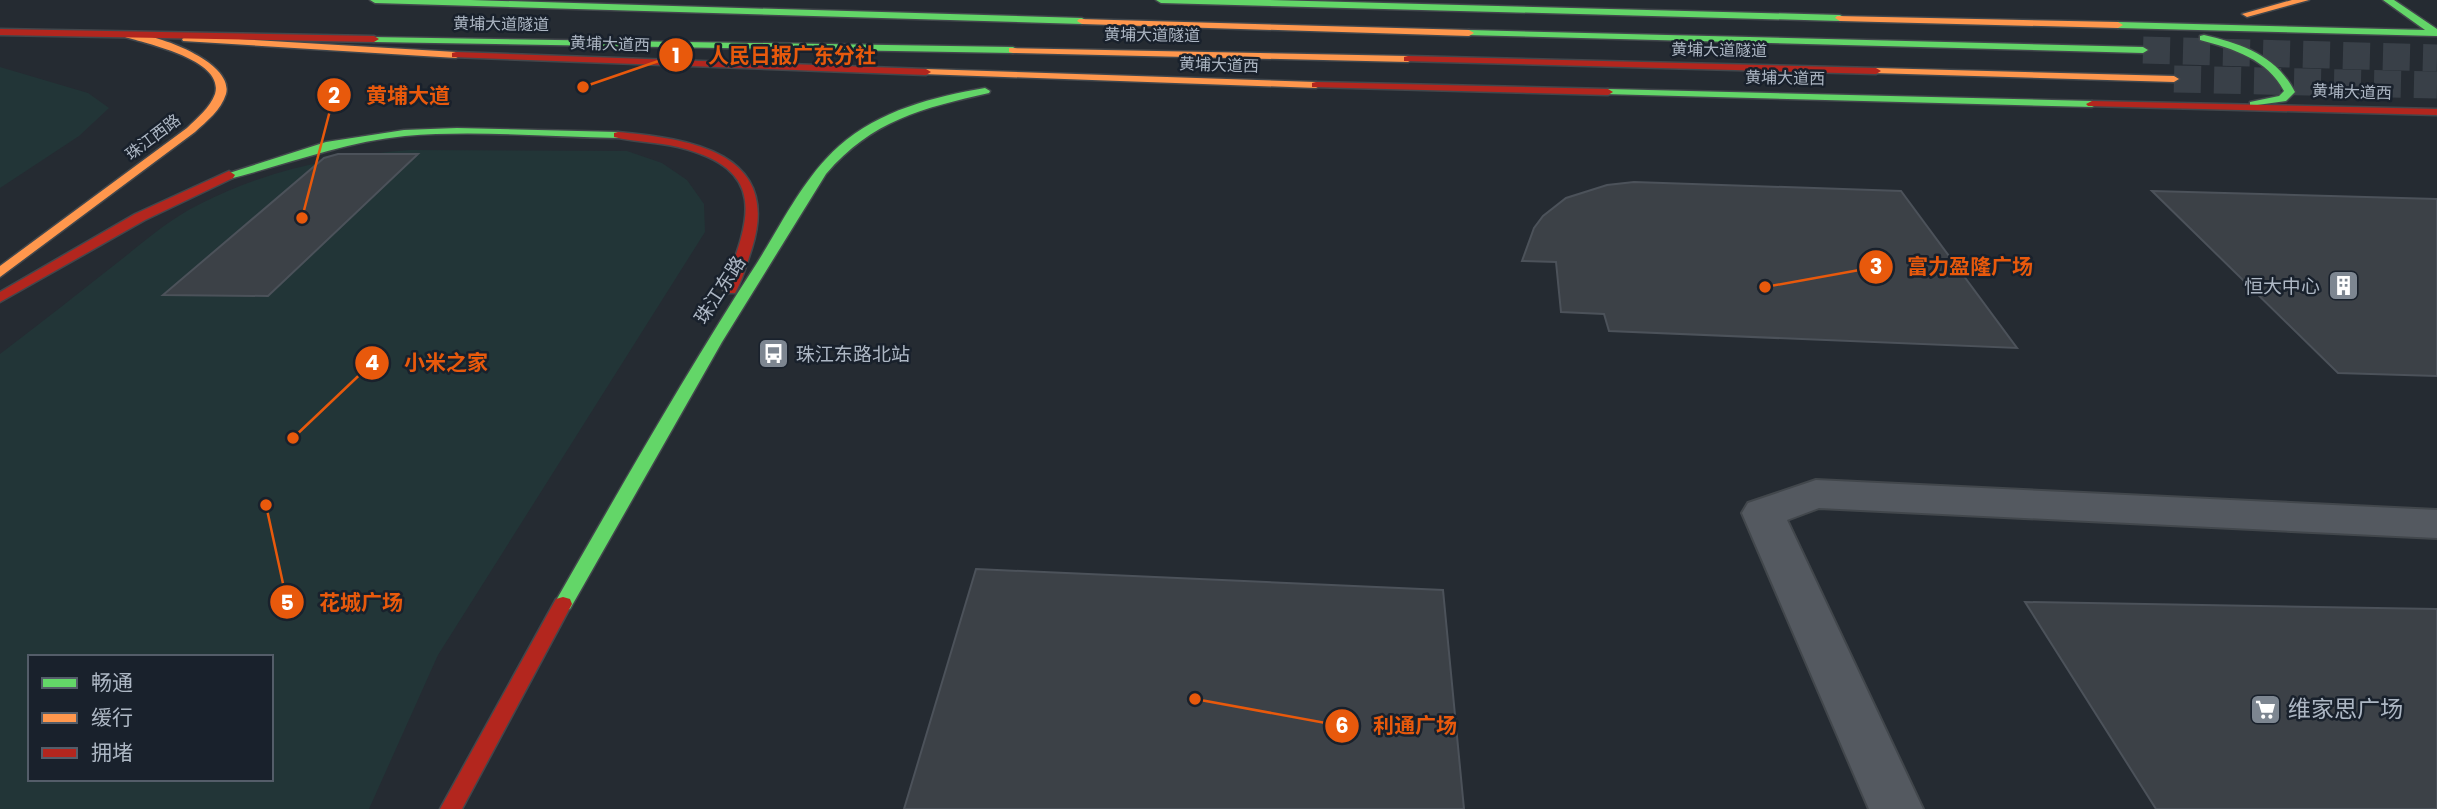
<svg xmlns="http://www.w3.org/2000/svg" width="2437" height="809" font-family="Poppins,'Noto Sans SC',sans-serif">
<rect width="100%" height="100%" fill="#252b32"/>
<!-- green -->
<g fill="#223537" fill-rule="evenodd">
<polygon points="0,67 88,93 109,108 79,136 0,188"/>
<path d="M410,150L627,151L662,163L687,180L704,204L705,232L438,655L369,809H0V354C41,323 81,291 122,259C146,240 171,218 200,204C266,170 336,156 410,150ZM30,657H271V779H30Z"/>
</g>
<!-- building -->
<g fill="#3c4147" stroke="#4c525a" stroke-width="2">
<polygon points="338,154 418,154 268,296 163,295 324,158"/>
<polygon points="1634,182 1901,191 2017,348 1609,331 1604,314 1561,312 1556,262 1522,261 1534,228 1543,216 1566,198 1607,185"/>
<polygon points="2152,191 2437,199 2437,376 2338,373"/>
<polygon points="976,569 1443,590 1464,809 904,809"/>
<polygon points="2025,602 2437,609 2437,809 2156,809"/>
</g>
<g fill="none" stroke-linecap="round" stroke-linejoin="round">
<!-- primary-tunnel -->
<g stroke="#394048" stroke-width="27" stroke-dasharray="27 13" stroke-linecap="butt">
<polyline points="2143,50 2437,58"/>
<polyline points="2174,79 2437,85"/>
</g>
<defs>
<polygon id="street" points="1816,480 2437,510 2437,538 1819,508 1787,520 1923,809 1869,809 1742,513 1748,503"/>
<g id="fast">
<polygon points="370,0 471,0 1082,18 1087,21 1082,24 375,3"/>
<polygon points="1156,0 1269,0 1840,15 1845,18 1840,21 1161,3"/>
<polygon points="2383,0 2394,0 2437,29 2437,36 2118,28 2113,25 2118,22 2425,30"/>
<polygon points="1469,30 2143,47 2148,50 2143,53 1465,35 1465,31"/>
<path d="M2204,35C2242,44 2276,55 2295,92L2286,101L2250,106V102L2279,96L2284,91C2267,59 2234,49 2200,40V36Z"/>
<polygon points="370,37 1013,47 1018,50 1013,53 374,42 370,41"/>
<path d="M985,88L990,91L989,93C923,108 872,120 826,174L722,342L570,609L563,611L556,609L554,604C620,489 685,374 757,263C782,223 804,177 839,146C880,110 933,97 985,88Z"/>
<polygon points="1608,89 2092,101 2098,104 2092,107 1604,94 1604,90"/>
<path d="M457,128L618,132L624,135L618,138C548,137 475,130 405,136C344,142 288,164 229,179L223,175L326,142L404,130Z"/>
</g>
<g id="slow">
<polygon points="2292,0 2309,0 2247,17 2242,14"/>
<polygon points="1837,16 2118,22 2123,25 2118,28 1840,21 1835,18"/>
<polygon points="1079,19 1469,30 1474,33 1469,36 1082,24 1077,21"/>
<path d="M125,33C150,31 235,61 226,94C221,110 207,121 195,132L0,277V266L187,128C197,118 210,108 215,94C225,60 148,44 125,37Z"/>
<polygon points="187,36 456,52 461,55 456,58 183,41 182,39"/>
<polygon points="1009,48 1408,56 1413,59 1408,62 1013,53 1009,52"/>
<polygon points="1876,68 2174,76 2179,79 2174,82 1872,73 1872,69"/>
<polygon points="926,69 1316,82 1321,85 1316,88 922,74 922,70"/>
</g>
<g id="jam">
<polygon points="0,29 374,36 379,39 374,42 0,35"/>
<polygon points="456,52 926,69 931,72 926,75 452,57 452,53"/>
<polygon points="1408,56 1876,68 1881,71 1876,74 1404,61 1404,57"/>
<polygon points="1316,82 1608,89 1613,92 1608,95 1312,87 1312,83"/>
<polygon points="2092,101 2437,109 2437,115 2088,106 2086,104"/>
<path d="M618,132C690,139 782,152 752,248C747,263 743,279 735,293H725L723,290C749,221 771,170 678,147C657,142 635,142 614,137V133Z"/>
<polygon points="229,171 235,175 233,178 145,220 0,302 0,292 135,214"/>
<polygon points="563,597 570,599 572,604 462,809 440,809 556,599"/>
</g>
</defs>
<!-- street casing -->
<use href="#street" stroke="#42474c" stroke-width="4"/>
<!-- fast casing -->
<use href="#fast" stroke="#42474c" stroke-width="3"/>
<!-- slow casing -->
<use href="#slow" stroke="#42474c" stroke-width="3"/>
<!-- jam casing -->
<use href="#jam" stroke="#42474c" stroke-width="3"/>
<!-- street -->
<use href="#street" fill="#545960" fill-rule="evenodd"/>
<!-- fast -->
<use href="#fast" fill="#63d668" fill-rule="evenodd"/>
<!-- slow -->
<use href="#slow" fill="#ff974d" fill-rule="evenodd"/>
<!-- jam -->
<use href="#jam" fill="#b3261e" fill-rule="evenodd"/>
</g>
<!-- icons -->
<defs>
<symbol id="building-square" viewBox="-11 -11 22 22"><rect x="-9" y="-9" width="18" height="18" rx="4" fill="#7d8691" stroke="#19212c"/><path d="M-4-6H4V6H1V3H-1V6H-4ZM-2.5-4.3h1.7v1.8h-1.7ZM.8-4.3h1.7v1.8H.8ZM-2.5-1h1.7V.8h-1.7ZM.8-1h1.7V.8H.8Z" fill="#fff"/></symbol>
<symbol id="bus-square" viewBox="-11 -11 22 22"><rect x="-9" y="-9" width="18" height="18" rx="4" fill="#7d8691" stroke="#19212c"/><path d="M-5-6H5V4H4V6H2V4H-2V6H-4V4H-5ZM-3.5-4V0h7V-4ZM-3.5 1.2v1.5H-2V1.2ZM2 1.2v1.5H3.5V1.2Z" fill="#fff"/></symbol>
<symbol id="supermarket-square" viewBox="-11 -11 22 22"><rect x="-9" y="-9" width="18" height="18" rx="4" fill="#7d8691" stroke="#19212c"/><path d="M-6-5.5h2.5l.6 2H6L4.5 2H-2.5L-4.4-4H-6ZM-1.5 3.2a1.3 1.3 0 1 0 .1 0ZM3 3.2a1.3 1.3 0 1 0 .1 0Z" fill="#fff"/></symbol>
</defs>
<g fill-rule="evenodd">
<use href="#building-square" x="2326" y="268" width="35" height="35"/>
<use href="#bus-square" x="756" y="336" width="35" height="35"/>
<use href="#supermarket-square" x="2248" y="692" width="35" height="35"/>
</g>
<g text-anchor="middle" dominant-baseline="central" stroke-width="5" stroke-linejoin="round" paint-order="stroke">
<!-- far-street labels -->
<g font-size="16" fill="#adb7c4" stroke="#19212c">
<text transform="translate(501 24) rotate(1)">黄埔大道隧道</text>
<text transform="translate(1152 35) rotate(1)">黄埔大道隧道</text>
<text transform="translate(610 44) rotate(2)">黄埔大道西</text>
<text transform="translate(1719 50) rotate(1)">黄埔大道隧道</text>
<text transform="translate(1219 65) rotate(2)">黄埔大道西</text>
<text transform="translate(1785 78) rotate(1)">黄埔大道西</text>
<text transform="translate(2352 92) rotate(2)">黄埔大道西</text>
<text transform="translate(153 137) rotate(-37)">珠江西路</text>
</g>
<!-- poi labels -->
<g font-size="19" fill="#adb7c4" stroke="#19212c" text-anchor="end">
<text x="2320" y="286">恒大中心</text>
<text x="796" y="354" text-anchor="start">珠江东路北站</text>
</g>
<!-- street labels -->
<g font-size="19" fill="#adb7c4" stroke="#19212c">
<text transform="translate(720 290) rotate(-57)">珠江东路</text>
</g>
<!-- near-poi labels -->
<g font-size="23" fill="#adb7c4" stroke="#19212c" text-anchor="start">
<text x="2288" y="709">维家思广场</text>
</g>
</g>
<!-- callouts -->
<path fill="none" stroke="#e8590c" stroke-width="2.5" d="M583 87L676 55M302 218L334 95M1765 287L1876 267M293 438L372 363M266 505L287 602M1195 699L1342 726"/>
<g fill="#e8590c" stroke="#19212c" stroke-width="2.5">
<circle cx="583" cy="87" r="7"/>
<circle cx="302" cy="218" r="7"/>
<circle cx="1765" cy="287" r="7"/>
<circle cx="293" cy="438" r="7"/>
<circle cx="266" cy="505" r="7"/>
<circle cx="1195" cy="699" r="7"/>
<circle cx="676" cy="55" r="18"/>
<circle cx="334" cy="95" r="18"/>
<circle cx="1876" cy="267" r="18"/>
<circle cx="372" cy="363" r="18"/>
<circle cx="287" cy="602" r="18"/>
<circle cx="1342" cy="726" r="18"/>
</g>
<g font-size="21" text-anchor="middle" font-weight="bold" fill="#fff">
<text x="676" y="63">1</text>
<text x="334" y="103">2</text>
<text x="1876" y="274">3</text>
<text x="372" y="370">4</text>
<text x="287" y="610">5</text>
<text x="1342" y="733">6</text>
</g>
<g font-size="21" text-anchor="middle" font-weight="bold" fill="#e8590c" stroke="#19212c" stroke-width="5" stroke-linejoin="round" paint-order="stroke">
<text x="792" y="63">人民日报广东分社</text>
<text x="408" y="103">黄埔大道</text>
<text x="1970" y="274">富力盈隆广场</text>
<text x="446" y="370">小米之家</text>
<text x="361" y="610">花城广场</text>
<text x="1415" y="733">利通广场</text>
</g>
<!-- legend -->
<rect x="28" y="655" width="245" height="126" fill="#19212c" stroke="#545d69" stroke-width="2"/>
<rect x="42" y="678" width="35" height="10" fill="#63d668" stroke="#545d69" stroke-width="2"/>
<text x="91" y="690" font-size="21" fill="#adb7c4">畅通</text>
<rect x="42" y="713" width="35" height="10" fill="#ff974d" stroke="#545d69" stroke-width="2"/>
<text x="91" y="725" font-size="21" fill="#adb7c4">缓行</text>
<rect x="42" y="748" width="35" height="10" fill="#b3261e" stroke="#545d69" stroke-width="2"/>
<text x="91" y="760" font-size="21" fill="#adb7c4">拥堵</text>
</svg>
